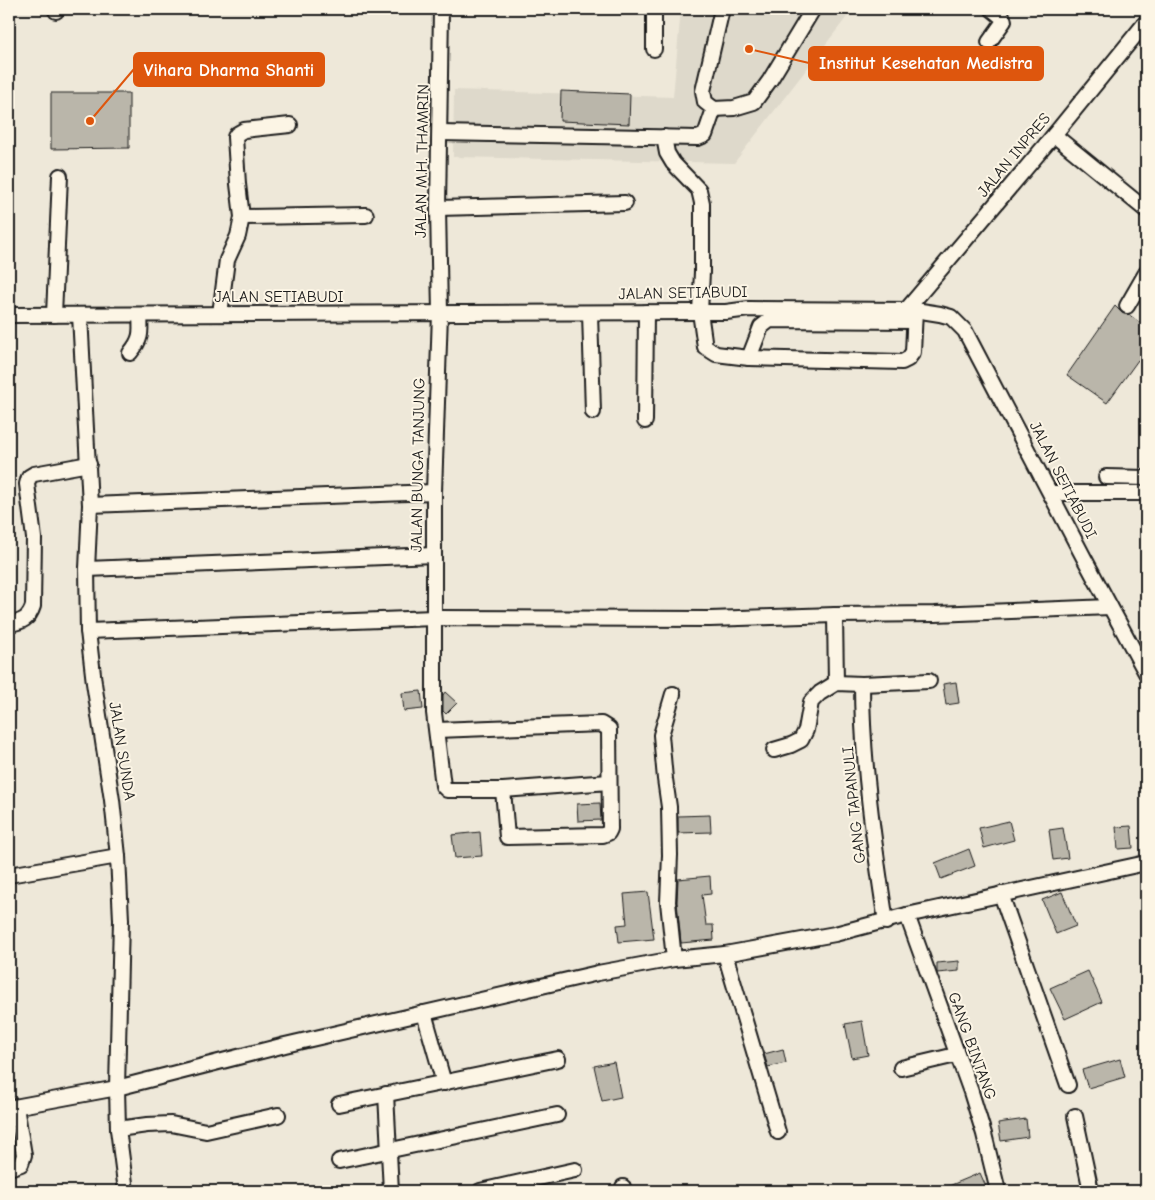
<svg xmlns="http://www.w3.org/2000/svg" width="1155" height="1200" font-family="'Comic Neue',sans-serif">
<rect width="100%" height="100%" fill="#eee8d9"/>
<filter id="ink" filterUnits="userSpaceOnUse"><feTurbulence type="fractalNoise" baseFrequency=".02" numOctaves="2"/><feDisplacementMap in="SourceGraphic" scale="10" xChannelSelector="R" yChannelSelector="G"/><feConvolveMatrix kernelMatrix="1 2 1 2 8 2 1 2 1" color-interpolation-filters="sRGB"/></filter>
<g filter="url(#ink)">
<!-- built -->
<polygon fill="#ded9cb" points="681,9 853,9 734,163 453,157 454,90 673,97"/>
<!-- building -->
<g fill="#bab6aa" stroke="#1c1c1c">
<polygon points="561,91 630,94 629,124 560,121"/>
<polygon points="51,93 129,93 129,148 51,149"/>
<polygon points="1115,306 1122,313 1128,314 1146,327 1146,365 1138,360 1107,403 1067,375"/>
<polygon points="956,682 959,703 946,705 943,684"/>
<polygon points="421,691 423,709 404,711 402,693"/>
<polygon points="445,692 457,703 446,714 443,711 443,695"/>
<polygon points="600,803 601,820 578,821 577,804"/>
<polygon points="710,815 711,832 678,833 678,816"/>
<polygon points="1009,821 1014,840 984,848 979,828"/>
<polygon points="1131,826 1133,848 1118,849 1116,827"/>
<polygon points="1063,828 1068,858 1053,860 1049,830"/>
<polygon points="480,832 482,856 455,858 452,835"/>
<polygon points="969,849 975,866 941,879 935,863"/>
<polygon points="710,876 711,894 702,895 706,925 713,925 714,940 681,943 677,902 678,879"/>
<polygon points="648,892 654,939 619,942 617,925 627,924 624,894"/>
<polygon points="1062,892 1076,926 1056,934 1042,900"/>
<polygon points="959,961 959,971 937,973 937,963"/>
<polygon points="1088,971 1102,1002 1065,1019 1050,988"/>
<polygon points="862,1021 868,1055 852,1058 845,1024"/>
<polygon points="783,1049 786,1063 768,1067 764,1054"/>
<polygon points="1120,1059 1125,1077 1088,1088 1082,1070"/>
<polygon points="614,1062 621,1097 602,1101 594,1066"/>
<polygon points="1026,1119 1028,1137 1001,1141 998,1123"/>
<polygon points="980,1173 988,1191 937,1191"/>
</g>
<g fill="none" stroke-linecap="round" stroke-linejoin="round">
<defs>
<g id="minor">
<polyline points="56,9 56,11"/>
<polyline points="441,9 438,208 440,313 434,492 434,713 443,786 447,790 503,790 609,782"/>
<polyline points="654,9 654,49"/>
<polyline points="722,9 703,91 705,102 714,109 734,108 754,102 770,80 813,9"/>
<polyline points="989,42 1004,21 1003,18 992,9"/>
<polyline points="440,133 698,138 705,135 714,109"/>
<polyline points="1054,135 1146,210"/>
<polyline points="664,137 667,153 673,163 699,190 702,203 702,272 700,312 705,347 716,354 749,358 902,362 908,359 913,352 915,310"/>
<polyline points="438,208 625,203"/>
<polyline points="242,217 366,215"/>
<polyline points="1127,306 1146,273"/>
<polyline points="907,309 1054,135 1146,22"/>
<polyline points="590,313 593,412"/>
<polyline points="220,314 227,260 238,236 242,217 238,184 235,137 237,134 244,130 290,125"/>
<polyline points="9,315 700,312 726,312 749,309 915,310 940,314 951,317 965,331 1084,558 1146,673"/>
<polyline points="54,315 60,176"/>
<polyline points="80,315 90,505 87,569 88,631 94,683 112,800 118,856 121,920 117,1088 118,1129 126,1191"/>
<path d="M130,353C142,339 141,332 140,315"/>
<polyline points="749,358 761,327 770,320 914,321"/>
<polyline points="645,421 646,312"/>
<polyline points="1106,477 1146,478"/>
<polyline points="1051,493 1146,493"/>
<polyline points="90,505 434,492"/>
<polyline points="87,569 434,555"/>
<polyline points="835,615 836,683"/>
<path d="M9,624C22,622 29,619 33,606L34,538L27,484L29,477L34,474L89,464"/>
<polyline points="88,631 434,618 710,619 835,615 935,614 1110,607"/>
<path d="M862,684C862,763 874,843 886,922"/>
<polyline points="673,694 661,735 665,779 669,807 670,855 668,902 674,959"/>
<polyline points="437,730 601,724 609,729 610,829 608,833 603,835 507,837 503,790"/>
<polyline points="774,750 791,745 801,740 806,730 811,702 820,693 836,683 862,684 929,681"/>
<polyline points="9,875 118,856"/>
<polyline points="1001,894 1068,1085"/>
<polyline points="907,915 971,1092 984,1134 998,1191"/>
<polyline points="725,954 778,1132"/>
<polyline points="424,1013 444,1083"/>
<polyline points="901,1068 956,1055"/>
<polyline points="386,1094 391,1191"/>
<polyline points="339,1104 558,1059"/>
<polyline points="9,1108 117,1088 285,1045 598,973 674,959 725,954 835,934 907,915 1146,863"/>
<polyline points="1075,1116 1091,1191"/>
<polyline points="118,1129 147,1125 171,1124 206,1131 278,1115"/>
<polyline points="339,1161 557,1115"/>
<polyline points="9,1168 21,1164 24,1155 16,1107"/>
<polyline points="623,1187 624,1191"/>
<polyline points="480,1191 575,1170"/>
</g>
</defs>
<!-- minor casing -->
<use href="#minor" stroke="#1c1c1c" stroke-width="18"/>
<!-- minor -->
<use href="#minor" stroke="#fcf5e5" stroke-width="14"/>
</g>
</g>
<g text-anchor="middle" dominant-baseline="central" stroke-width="4" stroke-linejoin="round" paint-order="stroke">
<!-- street labels -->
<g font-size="16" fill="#1c1c1c" stroke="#fcf5e5">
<text transform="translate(1014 155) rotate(-50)">JALAN INPRES</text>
<text transform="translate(422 161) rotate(-89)">JALAN M.H. THAMRIN</text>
<text transform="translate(683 293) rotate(-1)">JALAN SETIABUDI</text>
<text x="279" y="297">JALAN SETIABUDI</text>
<text transform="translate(418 465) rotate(-89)">JALAN BUNGA TANJUNG</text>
<text transform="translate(1063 480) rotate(63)">JALAN SETIABUDI</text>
<text transform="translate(122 751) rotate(81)">JALAN SUNDA</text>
<text transform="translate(854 805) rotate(-96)">GANG TAPANULI</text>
<text transform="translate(972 1046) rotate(70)">GANG BINTANG</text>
</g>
</g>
<!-- callouts -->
<path fill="none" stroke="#de560d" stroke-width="2" d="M749 49L809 63M90 121L134 69"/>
<g fill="#de560d" stroke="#fcf5e5" stroke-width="2">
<circle cx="749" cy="49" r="5"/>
<circle cx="90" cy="121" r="5"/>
</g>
<g fill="#de560d" stroke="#de560d" stroke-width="2">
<rect x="809" y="47" width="234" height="33" rx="5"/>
<rect x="134" y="53" width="190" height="33" rx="5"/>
</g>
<g font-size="18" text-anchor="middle" font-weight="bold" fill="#fff">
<text x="926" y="69">Institut Kesehatan Medistra</text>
<text x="229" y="76">Vihara Dharma Shanti</text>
</g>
<!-- margin -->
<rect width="1155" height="1200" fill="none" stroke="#fcf5e5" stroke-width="30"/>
<rect x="15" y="15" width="1125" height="1170" fill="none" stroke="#1c1c1c" stroke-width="2" filter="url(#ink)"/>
</svg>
